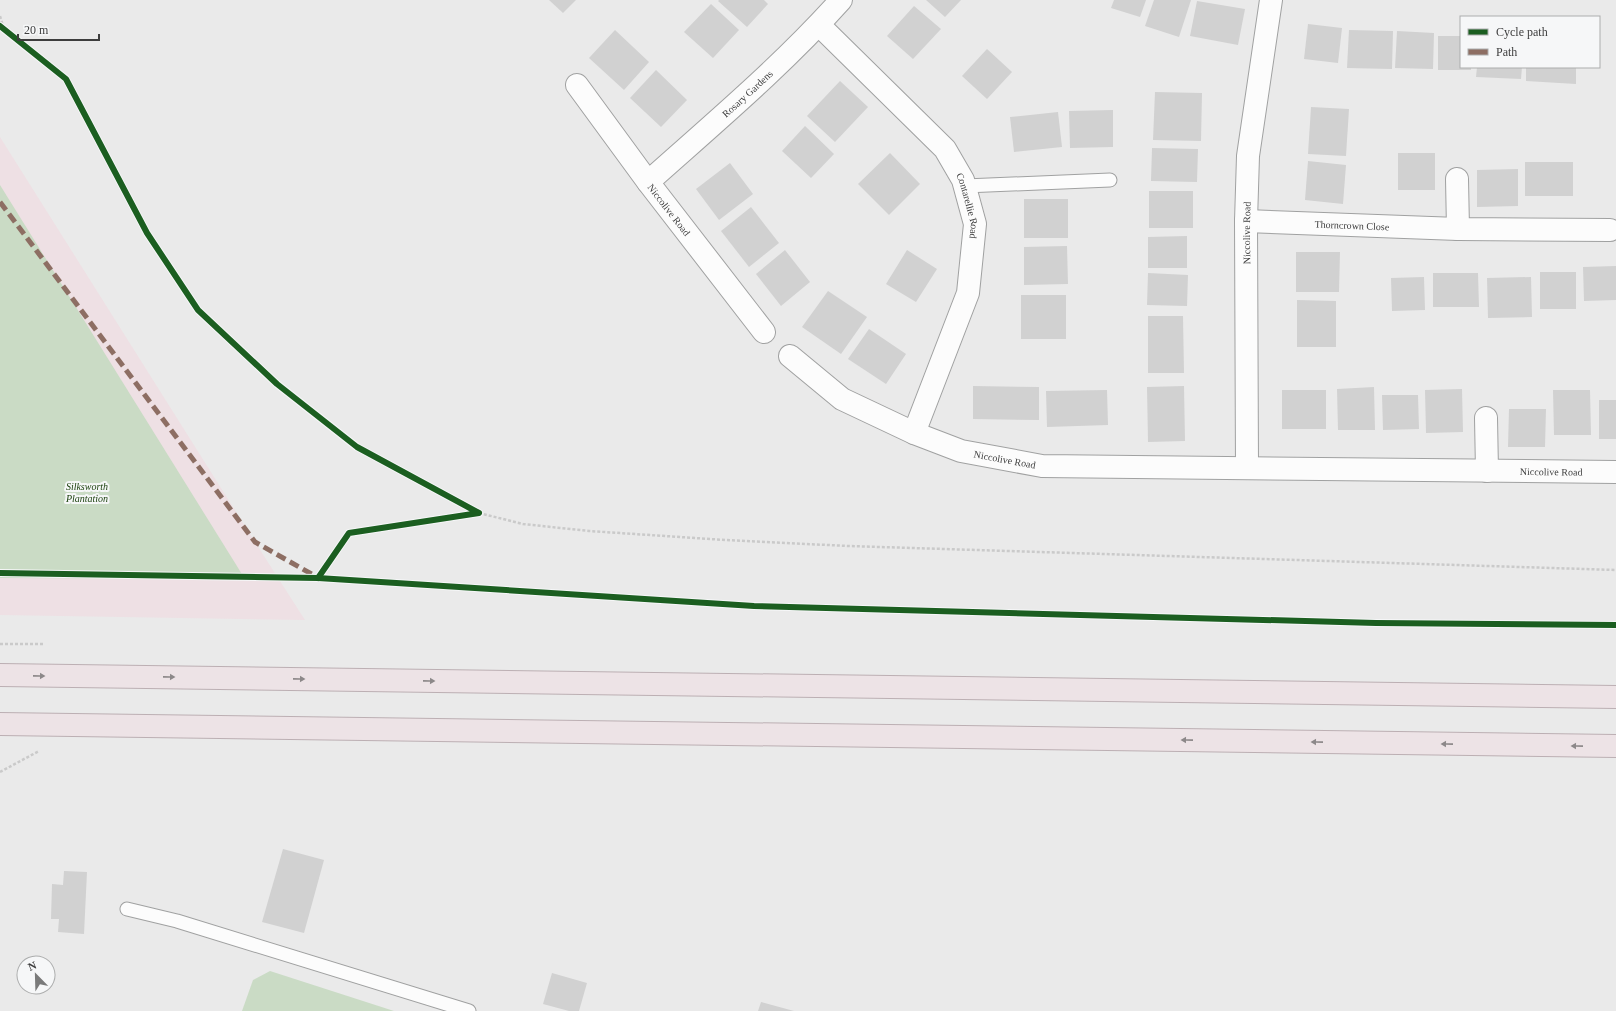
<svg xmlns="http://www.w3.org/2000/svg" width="1616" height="1011" font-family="'Times New Roman',serif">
<rect width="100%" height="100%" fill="#eaeaea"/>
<!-- commercial -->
<polygon fill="#eee0e4" points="0,137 255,542 305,620 0,615"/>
<!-- green -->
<g fill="#cadbc5">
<polygon points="0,185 245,579 0,578"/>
<polygon points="270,971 394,1011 242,1011 253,980"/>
</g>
<!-- building -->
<g fill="#d1d1d1">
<polygon points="549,0 576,0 563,13"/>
<polygon points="719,0 764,0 768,4 747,27 718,1"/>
<polygon points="926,0 961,0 945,17"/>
<polygon points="1114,0 1146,0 1140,17 1111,8"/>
<polygon points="1154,0 1191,0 1179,37 1145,26"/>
<polygon points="1197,1 1245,9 1238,45 1190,36"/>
<polygon points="711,4 739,30 713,58 684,32"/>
<polygon points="914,6 941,29 913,59 887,36"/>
<polygon points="1308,24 1342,28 1338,63 1304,59"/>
<polygon points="615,30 649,62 624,90 589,58"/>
<polygon points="1349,30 1393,31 1392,69 1347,68"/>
<polygon points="1397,31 1434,33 1433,69 1395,68"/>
<polygon points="1438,36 1461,36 1461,67 1471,67 1471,70 1438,70"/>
<polygon points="987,49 1012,72 987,99 962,76"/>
<polygon points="1477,67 1522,67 1521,79 1476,77"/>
<polygon points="1526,67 1576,67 1576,84 1526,81"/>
<polygon points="656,70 687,100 661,127 630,98"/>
<polygon points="840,81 868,107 835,142 807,116"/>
<polygon points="1155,92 1202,93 1201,141 1153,140"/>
<polygon points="1311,107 1349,109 1346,156 1308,154"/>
<polygon points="1113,110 1113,147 1070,148 1069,111"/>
<polygon points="1058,112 1062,147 1014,152 1010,117"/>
<polygon points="805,126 834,154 811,178 782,151"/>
<polygon points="1152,148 1198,149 1197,182 1151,181"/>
<polygon points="890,153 920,184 889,215 858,184"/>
<rect x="1398" y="153" width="37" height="37"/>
<polygon points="1308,161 1346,165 1343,204 1305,200"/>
<rect x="1525" y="162" width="48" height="34"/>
<polygon points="730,163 753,194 719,220 696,189"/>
<polygon points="1518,169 1518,206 1477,207 1477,170"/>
<rect x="1149" y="191" width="44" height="37"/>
<rect x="1024" y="199" width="44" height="39"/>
<polygon points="751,207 779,243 749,267 721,231"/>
<polygon points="1187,236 1187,268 1148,268 1148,237"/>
<polygon points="1067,246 1068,284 1024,285 1024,247"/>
<polygon points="785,250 810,282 781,306 756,274"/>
<polygon points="907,250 937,269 916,302 886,284"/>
<polygon points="1296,252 1340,252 1339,292 1296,292"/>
<polygon points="1616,266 1616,300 1584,301 1583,267"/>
<rect x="1540" y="272" width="36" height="37"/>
<polygon points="1148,273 1188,275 1187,306 1147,305"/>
<polygon points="1433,273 1478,273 1479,307 1433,307"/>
<polygon points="1424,277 1425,310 1392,311 1391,278"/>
<polygon points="1531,277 1532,317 1488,318 1487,278"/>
<polygon points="828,291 867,317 841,354 802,327"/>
<rect x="1021" y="295" width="45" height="44"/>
<polygon points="1297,300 1336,301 1336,347 1297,347"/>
<polygon points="1148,316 1183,316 1184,373 1148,373"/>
<polygon points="869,329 906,354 886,384 848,359"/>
<polygon points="973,386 1039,387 1039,420 973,419"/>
<polygon points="1184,386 1185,441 1148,442 1147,387"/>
<polygon points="1374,387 1375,430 1338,430 1337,389"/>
<polygon points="1462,389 1463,432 1426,433 1425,390"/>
<polygon points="1107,390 1108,425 1047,427 1046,391"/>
<rect x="1282" y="390" width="44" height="39"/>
<polygon points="1553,390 1590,390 1591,435 1554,435"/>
<polygon points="1382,395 1418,395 1419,429 1383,430"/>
<rect x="1599" y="400" width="17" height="39"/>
<polygon points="1509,409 1546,409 1545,447 1508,447"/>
<polygon points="283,849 324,860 304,933 262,922"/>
<polygon points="64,871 87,872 84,934 58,932 59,919 51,919 52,884 63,885"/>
<polygon points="552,973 587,983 579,1011 569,1011 543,1004"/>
<polygon points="761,1002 794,1011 758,1011"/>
</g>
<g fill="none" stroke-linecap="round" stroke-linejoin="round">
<defs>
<g id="service">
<polyline points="965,186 1110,180"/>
<polyline points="127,909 177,921 469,1011"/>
</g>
<g id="minor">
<path id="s1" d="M819,25L945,149L963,180L975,224L968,293L914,433"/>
<path id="s2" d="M577,85L648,182L764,332"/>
<polyline points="1457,179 1458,229"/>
<path id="s3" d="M648,182C714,123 782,66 841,0"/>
<path id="s4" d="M1246,221L1458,229L1610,230"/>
<path id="s5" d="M790,356L842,399L914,433L961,451L1042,466L1616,472"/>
<polyline points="1486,418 1487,471"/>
<path id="s6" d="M1247,467L1246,221L1248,156L1271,0"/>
</g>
<g id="trunk">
<polyline points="0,675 1616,697"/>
<polyline points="0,724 1616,746"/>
</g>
</defs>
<!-- service casing -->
<use href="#service" stroke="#a0a1a1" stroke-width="15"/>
<!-- minor casing -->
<use href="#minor" stroke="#a0a1a1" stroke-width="24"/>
<!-- trunk casing -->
<use href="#trunk" stroke="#bcafb3" stroke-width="24"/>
<!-- path -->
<g stroke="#cacaca" stroke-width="2.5" stroke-dasharray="3 2" stroke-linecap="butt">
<polyline points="0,16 4,29"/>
<polyline points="0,26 66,79 147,233 198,310 277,384 357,447 479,513 349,533 318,578"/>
<polyline points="479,513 523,524 589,531 725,540 848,546 1616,570"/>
<polyline points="0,644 44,644"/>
<polyline points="0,772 39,751"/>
</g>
<!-- service -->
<use href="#service" stroke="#fcfcfc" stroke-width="13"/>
<!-- minor -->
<use href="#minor" stroke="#fcfcfc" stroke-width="22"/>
<!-- trunk -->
<use href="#trunk" stroke="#ede3e6" stroke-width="22"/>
<!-- quiet -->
<polyline stroke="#8d6e63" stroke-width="5" stroke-dasharray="10 5" stroke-linecap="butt" points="0,202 255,542 315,576"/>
<defs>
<g id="cycleway">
<polyline points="0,26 66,79 147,233 198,310 277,384 357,447 479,513 349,533 318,578"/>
<polyline points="0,573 318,578 754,606 1376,623 1616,625"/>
</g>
</defs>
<!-- cycleway casing -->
<use href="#cycleway" stroke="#f6f7f8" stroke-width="8"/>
<!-- cycleway -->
<use href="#cycleway" stroke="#1b5e20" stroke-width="6"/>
</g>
<!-- one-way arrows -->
<defs><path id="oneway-solid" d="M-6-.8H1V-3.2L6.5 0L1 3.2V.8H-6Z"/></defs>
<g fill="#8c8889">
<use href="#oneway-solid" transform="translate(39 676) rotate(1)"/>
<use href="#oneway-solid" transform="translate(169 677) rotate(1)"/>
<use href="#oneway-solid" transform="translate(299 679) rotate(1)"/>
<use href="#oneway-solid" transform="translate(429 681) rotate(1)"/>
<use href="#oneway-solid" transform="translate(1187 740) rotate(-179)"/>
<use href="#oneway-solid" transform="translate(1317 742) rotate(-179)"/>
<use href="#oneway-solid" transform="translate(1447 744) rotate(-179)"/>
<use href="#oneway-solid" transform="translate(1577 746) rotate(-179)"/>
</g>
<g text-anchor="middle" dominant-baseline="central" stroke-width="4" stroke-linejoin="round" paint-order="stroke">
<!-- street labels -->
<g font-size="10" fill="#3d3d3d" stroke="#f6f7f8">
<text stroke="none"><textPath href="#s3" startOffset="133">Rosary Gardens</textPath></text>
<text stroke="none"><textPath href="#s1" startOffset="239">Contarellie Road</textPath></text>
<text stroke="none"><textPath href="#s2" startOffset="155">Niccolive Road</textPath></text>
<text stroke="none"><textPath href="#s4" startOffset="106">Thorncrown Close</textPath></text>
<text stroke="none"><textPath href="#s6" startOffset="234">Niccolive Road</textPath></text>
<text stroke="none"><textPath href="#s5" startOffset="242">Niccolive Road</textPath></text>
<text stroke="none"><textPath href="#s5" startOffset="789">Niccolive Road</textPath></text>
</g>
<!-- park labels -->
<g font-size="10" font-style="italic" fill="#1c420f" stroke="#f6f7f8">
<text x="87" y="486">Silksworth<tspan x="87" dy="12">Plantation</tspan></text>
</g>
</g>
<!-- legend -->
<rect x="1460" y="16" width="140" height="52" fill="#f6f7f8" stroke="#acadad"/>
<rect x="1468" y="29" width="20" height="6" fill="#1b5e20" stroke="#acadad"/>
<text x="1496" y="36" font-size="12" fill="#3d3d3d">Cycle path</text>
<rect x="1468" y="49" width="20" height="6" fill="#8d6e63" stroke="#acadad"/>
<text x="1496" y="56" font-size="12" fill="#3d3d3d">Path</text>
<!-- north arrow -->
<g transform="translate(36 975) rotate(337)"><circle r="19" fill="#f6f7f8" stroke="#acadad"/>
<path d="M0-3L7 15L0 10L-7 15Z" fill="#7a7a7a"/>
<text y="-6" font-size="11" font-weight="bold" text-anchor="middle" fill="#3d3d3d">N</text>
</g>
<!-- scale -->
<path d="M18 34v6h81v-6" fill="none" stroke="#3d3d3d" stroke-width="2"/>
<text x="24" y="34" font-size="12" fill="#3d3d3d" stroke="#f6f7f8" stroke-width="3" paint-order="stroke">20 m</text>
</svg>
